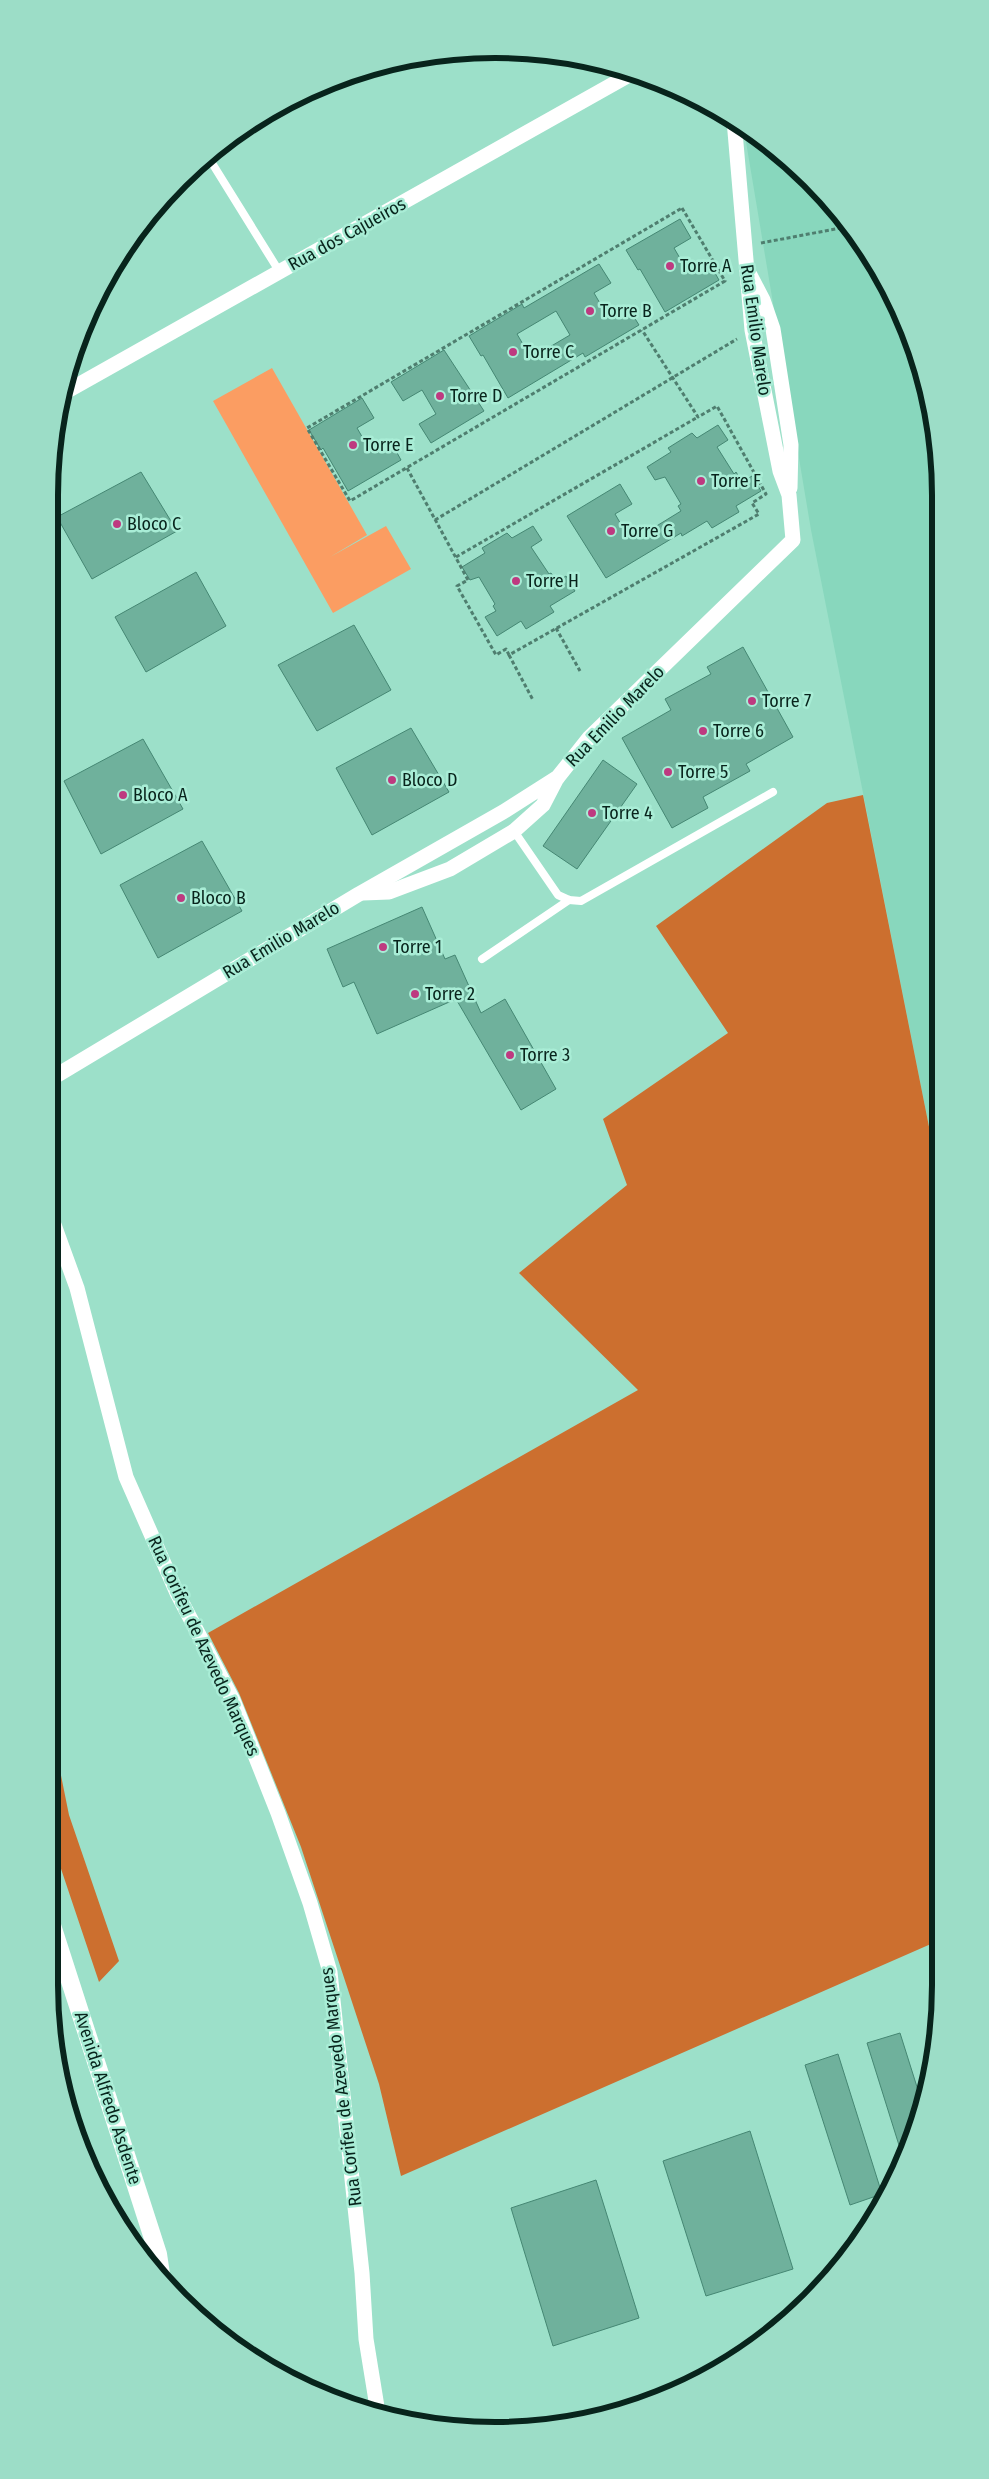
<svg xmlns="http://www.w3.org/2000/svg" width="989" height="2479" font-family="'Fira Sans Condensed',sans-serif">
<rect width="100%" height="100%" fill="#9ce0c9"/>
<!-- built -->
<polygon fill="#88d7bd" points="743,124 830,201 906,324 936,436 938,1172 811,530"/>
<!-- green -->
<polygon fill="#fb9d62" points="272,368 367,535 330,557 386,526 411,569 333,613 213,401"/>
<!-- forest -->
<g fill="#cc6f2f">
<polygon points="863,795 938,1172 940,1940 401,2176 379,2084 301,1847 239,1693 208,1633 638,1390 519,1273 627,1185 603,1119 728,1033 656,926 827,803"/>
<polygon points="49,1716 69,1815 119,1961 99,1982 49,1833"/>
</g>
<!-- building -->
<g fill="#6fb19c" stroke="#458773" fill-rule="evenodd">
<polygon points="680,219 691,238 674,248 688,272 708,261 719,280 665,312 640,269 638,270 626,250"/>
<path d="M599,264L611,283L594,293L608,317L627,306L639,325L585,357L583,353L508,398L483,355L481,356L469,336L522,304L524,308ZM556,311L570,335L531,358L517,334Z"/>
<polygon points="444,350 484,411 431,443 419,424 436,414 422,390 403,401 391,382"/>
<polygon points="362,398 374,418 357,428 371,452 390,440 401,460 348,491 323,448 321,450 309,430"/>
<polygon points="718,425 728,440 717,447 734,474 736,472 742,482 752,476 761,491 736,506 739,512 712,528 707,521 682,536 681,533 606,578 567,516 620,484 632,504 615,514 629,538 648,527 650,530 681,511 678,506 681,504 665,477 655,480 647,467 671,452 668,448 692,433 697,438"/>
<polygon points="141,472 177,531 92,579 57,517"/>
<polygon points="533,526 542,540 531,547 549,574 551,573 557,582 566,576 575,591 550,606 554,612 526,629 521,621 497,636 485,617 496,611 493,606 495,604 479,577 470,580 462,567 485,553 482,548 507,533 512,538"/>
<polygon points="196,572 226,626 146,672 115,617"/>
<polygon points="354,625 391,690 317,731 278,665"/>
<polygon points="743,647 793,737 746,764 750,771 703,797 708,808 672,828 622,738 671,710 665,699 711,674 707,667"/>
<polygon points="411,728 449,792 372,835 336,768"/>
<polygon points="143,739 183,809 101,854 64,781"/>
<polygon points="603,760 637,784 577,869 543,846"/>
<polygon points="202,841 242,911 158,958 120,885"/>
<polygon points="422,907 445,959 455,955 481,1013 505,999 556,1089 521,1110 456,999 377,1034 354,982 343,987 327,949"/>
<polygon points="900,2033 923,2106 903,2158 867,2043"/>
<polygon points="838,2054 882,2194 850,2205 805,2065"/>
<polygon points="750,2131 793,2269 706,2296 663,2161"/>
<polygon points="596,2180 639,2318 553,2346 511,2208"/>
</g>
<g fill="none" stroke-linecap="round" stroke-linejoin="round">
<!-- path -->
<g stroke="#4f7e6f" stroke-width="3" stroke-dasharray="4 2.5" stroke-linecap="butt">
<polygon points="682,208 725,281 350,501 307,428"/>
<polyline points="761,243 846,227"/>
<polyline points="407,468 468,580 457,586 496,655 506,649 509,655 759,514 752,503 766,494 717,406 698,417 642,330"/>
<polyline points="435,520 737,339"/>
<polyline points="456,557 698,417"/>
<polyline points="556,628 580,671"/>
<polyline points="509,655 533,700"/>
</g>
<!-- service -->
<g stroke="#fff" stroke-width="8">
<polyline points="207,155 279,271"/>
<polyline points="810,183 811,189 821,200 829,201"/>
<polyline points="514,831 558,895 569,900 581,901 773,792"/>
<polyline points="482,959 569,900"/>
</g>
<!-- minor -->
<g stroke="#fff" stroke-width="15">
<polyline points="750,275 763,300 773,329 791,445 790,488"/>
<polyline points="62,394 631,74"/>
<polyline points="363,893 389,892 450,869 514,831 543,805 557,778"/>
<polyline points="49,1080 359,894 503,812 558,777 589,738 793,540 789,495 780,471 752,330 734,120"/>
<polyline points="49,1211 77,1288 126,1477 177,1593 233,1700 278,1813 310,1903 330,1972 362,2273 366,2339 378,2413"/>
</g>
<!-- tertiary -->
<polyline stroke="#fff" stroke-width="18" points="49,1916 158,2254 162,2281"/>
</g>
<!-- markers -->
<g fill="#be3a80" stroke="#a9edd6" stroke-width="2">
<circle cx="670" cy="266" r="5"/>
<circle cx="590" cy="311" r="5"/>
<circle cx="513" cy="352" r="5"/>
<circle cx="440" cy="396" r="5"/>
<circle cx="353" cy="445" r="5"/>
<circle cx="701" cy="481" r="5"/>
<circle cx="117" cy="524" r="5"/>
<circle cx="611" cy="531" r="5"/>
<circle cx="516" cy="581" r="5"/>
<circle cx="752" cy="701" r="5"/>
<circle cx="703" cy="731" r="5"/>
<circle cx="668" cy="772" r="5"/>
<circle cx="392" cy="780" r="5"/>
<circle cx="123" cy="795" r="5"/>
<circle cx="592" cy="813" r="5"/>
<circle cx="181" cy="898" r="5"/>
<circle cx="383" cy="947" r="5"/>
<circle cx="415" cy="994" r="5"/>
<circle cx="510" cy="1055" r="5"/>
</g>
<g text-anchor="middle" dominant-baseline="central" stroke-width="5" stroke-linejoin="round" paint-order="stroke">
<!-- street labels -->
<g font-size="18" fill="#08241c" stroke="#a9edd6">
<text transform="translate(347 234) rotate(-29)">Rua dos Cajueiros</text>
<text transform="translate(756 330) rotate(82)">Rua Emilio Marelo</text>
<text transform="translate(615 716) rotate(-46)">Rua Emilio Marelo</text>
<text transform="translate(281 940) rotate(-31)">Rua Emilio Marelo</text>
<text transform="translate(204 1646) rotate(65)">Rua Corifeu de Azevedo Marques</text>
<text transform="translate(341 2087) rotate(-97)">Rua Corifeu de Azevedo Marques</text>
<text transform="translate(108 2098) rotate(72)">Avenida Alfredo Asdente</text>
</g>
<!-- poi labels -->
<g font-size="18" fill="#08241c" stroke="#a9edd6" text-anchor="start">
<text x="680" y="266">Torre A</text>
<text x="600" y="311">Torre B</text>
<text x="523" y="352">Torre C</text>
<text x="450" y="396">Torre D</text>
<text x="363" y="445">Torre E</text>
<text x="711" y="481">Torre F</text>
<text x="127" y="524">Bloco C</text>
<text x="621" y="531">Torre G</text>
<text x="526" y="581">Torre H</text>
<text x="762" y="701">Torre 7</text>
<text x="713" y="731">Torre 6</text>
<text x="678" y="772">Torre 5</text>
<text x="402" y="780">Bloco D</text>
<text x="133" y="795">Bloco A</text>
<text x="602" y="813">Torre 4</text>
<text x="191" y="898">Bloco B</text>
<text x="393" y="947">Torre 1</text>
<text x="425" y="994">Torre 2</text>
<text x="520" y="1055">Torre 3</text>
</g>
</g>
<!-- crop -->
<path d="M0 0H989V2479H0ZM495 58H495A437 437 0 0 1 932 495V1985A437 437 0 0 1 495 2422H495A437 437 0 0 1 58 1985V495A437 437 0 0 1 495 58Z" fill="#9cddc7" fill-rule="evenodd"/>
<path fill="none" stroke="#08241c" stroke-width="6" d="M495 58H495A437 437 0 0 1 932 495V1985A437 437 0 0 1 495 2422H495A437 437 0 0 1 58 1985V495A437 437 0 0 1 495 58Z"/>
</svg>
